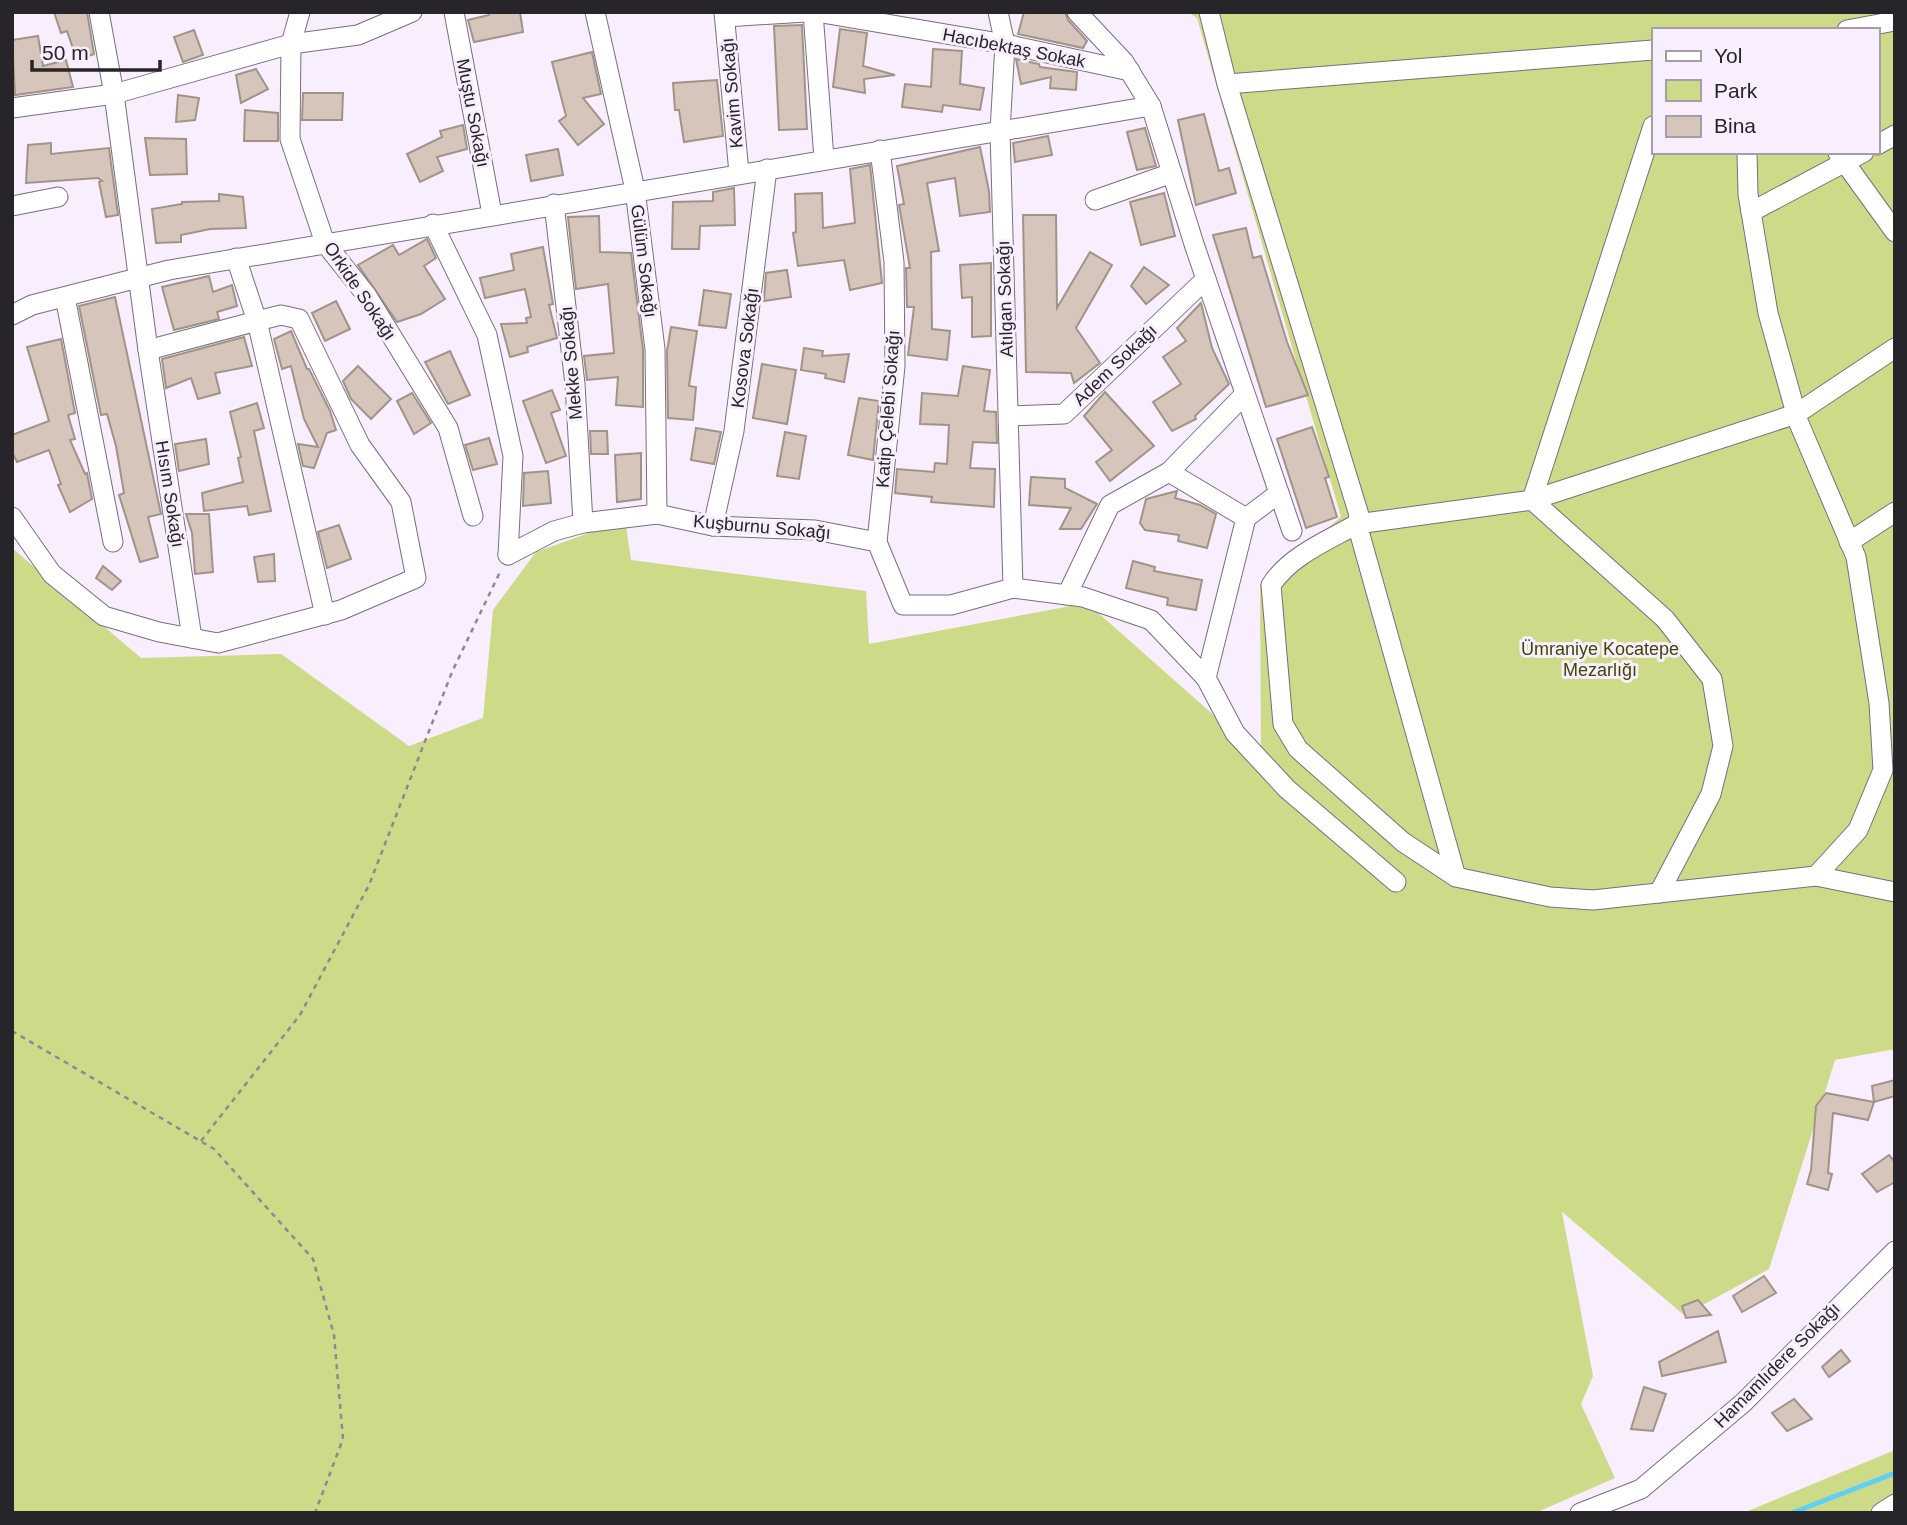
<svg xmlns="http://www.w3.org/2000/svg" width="1907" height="1525" font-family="Arial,sans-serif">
<rect width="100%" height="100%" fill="#f8eefe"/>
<!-- green -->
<g fill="#cdda88" fill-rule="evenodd">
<path d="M1188,12H1895V1049L1835,1060L1769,1269L1684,1315L1562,1212L1593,1376L1581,1404L1615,1478L1535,1513H12V548L141,658L281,654L409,746L483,718L493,610L536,552L625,520L631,560L866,591L869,644L1087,603L1261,757L1260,584L1341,517L1197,18ZM1653,30H1877V152H1653Z"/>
<polygon points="1895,1450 1895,1513 1743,1513"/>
</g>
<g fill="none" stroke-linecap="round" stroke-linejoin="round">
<!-- stream -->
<polyline stroke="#60cff7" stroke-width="5" points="1792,1513 1895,1473"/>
</g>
<!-- building -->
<g fill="#d5c5bb" stroke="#a29389" stroke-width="2">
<polygon points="54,12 87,12 94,54 77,60 67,31 61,33"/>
<polygon points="489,12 520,12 523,32 474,42 468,20 489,15"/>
<polygon points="1024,12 1065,12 1068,20 1087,41 1083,48 1018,34"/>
<polygon points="802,25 807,129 779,130 774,26"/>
<polygon points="840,29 867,33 863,66 895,75 864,79 865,93 833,87"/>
<polygon points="194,30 203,55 183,62 174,37"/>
<polygon points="38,36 43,66 66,60 73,87 15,95 12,40"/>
<polygon points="933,49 962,51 960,84 984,88 980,110 943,105 942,112 902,107 905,84 931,87"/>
<polygon points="592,52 601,94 583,98 604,124 578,145 559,121 566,116 552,62"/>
<polygon points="1016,59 1039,64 1040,67 1077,72 1076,90 1050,88 1051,77 1021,84"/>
<polygon points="256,69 268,89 241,103 236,75"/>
<polygon points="717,80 723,136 684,142 679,110 675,110 673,83"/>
<polygon points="303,93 343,93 342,120 302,120"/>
<polygon points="178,95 199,98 195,120 176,122"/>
<polygon points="245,110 278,113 278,141 244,141"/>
<polygon points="1204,114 1219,171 1229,168 1236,193 1196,205 1178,120"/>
<polygon points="463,125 467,149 437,157 443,171 420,182 407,154 442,137 440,131"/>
<polygon points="1145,128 1156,166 1137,170 1127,132"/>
<polygon points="1048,136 1052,155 1015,162 1013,143"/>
<polygon points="145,138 186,139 187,174 150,175"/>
<polygon points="51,143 51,154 109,148 118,215 106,217 99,182 102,181 98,178 26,183 28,145"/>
<polygon points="980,147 989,191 990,212 960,216 955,178 927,183 939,251 931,252 932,329 950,331 947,360 908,355 914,307 907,307 906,268 910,268 899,205 904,204 897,166"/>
<polygon points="558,149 563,175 531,181 526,155"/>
<polygon points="870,165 882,283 850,290 844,260 798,266 793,233 796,232 795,194 822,193 823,228 855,223 850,169"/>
<polygon points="734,188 735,225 700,226 699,249 672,249 673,202 713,201 713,192"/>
<polygon points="1164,193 1175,236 1141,245 1130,202"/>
<polygon points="219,194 243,197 246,228 210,229 181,235 181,242 156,243 152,209 182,204 182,202 219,201"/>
<polygon points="1023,215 1056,215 1057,308 1090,252 1112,265 1076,328 1100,363 1074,383 1071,373 1026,372"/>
<polygon points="599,216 600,252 631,253 643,350 643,407 616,405 618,377 587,380 584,356 614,353 608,284 576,289 568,217"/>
<polygon points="1246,228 1253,258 1261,256 1287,342 1308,395 1266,407 1213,235"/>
<polygon points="427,239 436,258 424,266 445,299 421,314 397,322 358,265 393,245 399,255"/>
<polygon points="543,247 553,304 549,305 557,338 527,347 528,352 510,357 501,324 527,323 526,318 531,317 525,289 485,298 480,278 514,270 511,254"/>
<polygon points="991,263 991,336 972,337 972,297 962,298 960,265"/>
<polygon points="1144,267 1169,285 1146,304 1131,286"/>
<polygon points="787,270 791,297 764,301 766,273"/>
<polygon points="209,276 213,292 232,285 237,306 217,312 219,319 174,330 162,287"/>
<polygon points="704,290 731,294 726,328 699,325"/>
<polygon points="115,297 161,514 148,517 158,557 140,562 119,495 124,493 116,446 107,414 101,415 79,306"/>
<polygon points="336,301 350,329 325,341 312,313"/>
<polygon points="1201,303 1212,348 1229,384 1195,416 1196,419 1172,431 1153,402 1181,384 1163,357 1186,341 1177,328"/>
<polygon points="671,327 697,331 689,386 696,387 693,420 668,418 667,351"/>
<polygon points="291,331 307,369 309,369 330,411 336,430 327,433 314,468 303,466 298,444 318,447 304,419 291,366 282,369 274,339"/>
<polygon points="244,337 252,366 215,373 220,393 198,399 191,378 166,388 162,359"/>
<polygon points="61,339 75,413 68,415 75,439 70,440 85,474 87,473 92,499 70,512 58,485 61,484 49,450 17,462 12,452 12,435 49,421 27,347"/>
<polygon points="804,348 823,351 822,356 849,354 844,382 825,378 826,374 801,370"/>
<polygon points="450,351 470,395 448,404 425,362"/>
<polygon points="762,364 796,370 787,424 753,418"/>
<polygon points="358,366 391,399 371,419 351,399 343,381"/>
<polygon points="963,366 990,370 984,411 996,412 997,443 973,442 970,468 995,469 994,507 931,502 932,497 895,493 897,469 934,472 935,463 947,464 949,425 920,424 922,393 958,396"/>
<polygon points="552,390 560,410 551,413 566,456 546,463 523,401"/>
<polygon points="1105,392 1154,446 1110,481 1096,462 1112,450 1084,416"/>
<polygon points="412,393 431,423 414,434 397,401"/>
<polygon points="859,398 879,401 873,460 848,455"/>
<polygon points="257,403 264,428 254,431 271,511 249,515 247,506 204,511 202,493 243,482 238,458 241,457 230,412"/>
<polygon points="1312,427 1329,477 1325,478 1337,517 1306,528 1277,439"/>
<polygon points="696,428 721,432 714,464 691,460"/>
<polygon points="590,431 607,431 608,454 591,454"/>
<polygon points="785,432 806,436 799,479 777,476"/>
<polygon points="489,438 497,464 473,470 465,445"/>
<polygon points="206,439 209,464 179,471 175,444"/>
<polygon points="641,453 641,499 617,502 615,455"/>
<polygon points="548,471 551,503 523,506 524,473"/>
<polygon points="1031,477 1065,479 1065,488 1097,504 1081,529 1060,529 1071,508 1029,505"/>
<polygon points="1177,491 1175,498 1200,505 1216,514 1207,548 1178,541 1179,535 1145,530 1140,523 1146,499"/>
<polygon points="186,514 209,514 213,572 195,574 192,533"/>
<polygon points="339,525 351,559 327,568 318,532"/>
<polygon points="274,554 275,581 258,582 254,557"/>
<polygon points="1133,561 1155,567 1154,571 1202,580 1196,610 1167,605 1168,598 1126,588"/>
<polygon points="103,566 121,581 112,590 96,578"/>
<polygon points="1895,1080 1895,1096 1874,1102 1872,1086"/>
<polygon points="1826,1093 1874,1102 1868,1120 1833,1113 1828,1173 1832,1174 1828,1190 1807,1184 1811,1170 1816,1106"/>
<polygon points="1889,1155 1895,1162 1895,1182 1877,1192 1862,1174"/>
<polygon points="1764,1276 1776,1293 1742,1312 1733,1296"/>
<polygon points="1698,1300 1711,1315 1686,1318 1682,1306"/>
<polygon points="1718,1331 1726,1362 1662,1376 1659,1362"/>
<polygon points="1841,1350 1850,1361 1829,1377 1822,1367"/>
<polygon points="1644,1387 1666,1394 1653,1431 1631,1429"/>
<polygon points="1794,1399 1812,1419 1787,1431 1772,1413"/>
</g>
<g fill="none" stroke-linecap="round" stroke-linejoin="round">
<defs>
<g id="minor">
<polyline points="99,12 114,94 148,350 257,321 325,615"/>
<polyline points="300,12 291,44 290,139 325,243 367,296 448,428 473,516"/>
<polyline points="454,12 492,214"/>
<polyline points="595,12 635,190 655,349 657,514"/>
<polyline points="724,12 739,173"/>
<polyline points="813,12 824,159"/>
<polyline points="816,12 1005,44 1130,71"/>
<polyline points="998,12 1005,44 1000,131 1013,588"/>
<polyline points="1077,12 1124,62 1151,106 1194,244 1292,531"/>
<path d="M1209,12L1227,84L1359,515L1357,524C1327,541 1291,555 1271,585L1283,724L1298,749L1403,842L1456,877L1550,897L1593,900L1816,876L1895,892"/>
<polyline points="725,17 806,12"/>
<polyline points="1847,30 1895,21"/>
<polyline points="1227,84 1653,50"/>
<polyline points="12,108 114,94 291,44 358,35 412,12"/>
<polyline points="1653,126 1532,500 1665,619 1712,679 1723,746 1711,794 1659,893"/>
<polyline points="1877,145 1895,135"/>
<polyline points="1747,152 1748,194 1768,313 1798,421 1856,557 1879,703 1883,770 1858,830 1816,876"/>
<polyline points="1838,153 1895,232"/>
<polyline points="1095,200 1172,173"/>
<polyline points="554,204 575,384 583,523"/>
<polyline points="12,206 58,197"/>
<polyline points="1751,212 1864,152"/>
<polyline points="433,224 487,335 513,456 508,555"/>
<polyline points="65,297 113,542"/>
<polyline points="12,315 32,305 169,270 1151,106"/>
<polyline points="148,350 192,638"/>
<polyline points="1245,394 1169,472 1246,518"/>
<polyline points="1009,416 1064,414 1206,279"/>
<polyline points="12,517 52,574 104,616 159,632 218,643 341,610 416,578 401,502 360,445 299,319 281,315 257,321 236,258"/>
<polyline points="713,526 734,431 767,169"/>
<polyline points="877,542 895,366 894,262 880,150"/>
<polyline points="1849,542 1895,512"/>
<polyline points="508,555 554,531 583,523 657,514 713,526 815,530 877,542 903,605 951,605 1013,588 1083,597 1151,620 1206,678 1246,518 1279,493"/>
<polyline points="1067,595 1110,505 1169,472"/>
<polyline points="1206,678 1235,733 1287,789 1396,882"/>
<polyline points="1456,877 1357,524 1532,500 1796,414 1895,348"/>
<polyline points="1580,1513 1641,1489 1743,1403 1895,1251"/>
<polyline points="1881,1513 1895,1504"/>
</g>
</defs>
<!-- minor casing -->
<use href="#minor" stroke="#776f7d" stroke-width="21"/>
<!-- path -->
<g stroke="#8e8892" stroke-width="2.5" stroke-dasharray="5 5" stroke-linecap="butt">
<polyline points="12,1031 214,1149 313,1259 334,1335 343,1439 315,1513"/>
<polyline points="1895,1116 1895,1123"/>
<polyline points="201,1141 300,1015 369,885 452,672 500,572"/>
</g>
<!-- minor -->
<use href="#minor" stroke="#fff" stroke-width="19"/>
</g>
<g text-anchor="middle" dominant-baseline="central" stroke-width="6" stroke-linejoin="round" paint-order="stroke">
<!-- street labels -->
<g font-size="18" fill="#28252a" stroke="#f8eefe">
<text transform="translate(1014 48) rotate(11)">Hacıbektaş Sokak</text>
<text transform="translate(732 93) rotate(-95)">Kavim Sokağı</text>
<text transform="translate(473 113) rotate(79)">Muştu Sokağı</text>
<text transform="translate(644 261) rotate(83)">Gülüm Sokağı</text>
<text transform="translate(360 291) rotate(56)">Orkide Sokağı</text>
<text transform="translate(1005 299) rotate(-92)">Atılgan Sokağı</text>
<text transform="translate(745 348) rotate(-83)">Kosova Sokağı</text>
<text transform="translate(571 363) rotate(-95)">Mekke Sokağı</text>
<text transform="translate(1115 365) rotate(-44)">Adem Sokağı</text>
<text transform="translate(888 409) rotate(-86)">Katip Çelebi Sokağı</text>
<text transform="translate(170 494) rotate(81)">Hısım Sokağı</text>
<text transform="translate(762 527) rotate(5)">Kuşburnu Sokağı</text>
<text transform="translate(1777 1365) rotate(-45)">Hamamlıdere Sokağı</text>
</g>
<!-- park labels -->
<g font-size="18" fill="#3f4600" stroke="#f8eefe">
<text x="1600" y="649">Ümraniye Kocatepe<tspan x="1600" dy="21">Mezarlığı</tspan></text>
</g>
</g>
<!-- border -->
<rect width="1907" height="1525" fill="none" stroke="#28252a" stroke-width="28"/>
<!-- legend -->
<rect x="1652" y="28" width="228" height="126" fill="#f8eefe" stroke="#a59ea9" stroke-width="2"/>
<rect x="1666" y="51" width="35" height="10" fill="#ffffff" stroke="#a59ea9" stroke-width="2"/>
<text x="1714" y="63" font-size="21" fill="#28252a">Yol</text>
<rect x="1666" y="80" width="35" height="21" fill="#cdda88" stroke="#a59ea9" stroke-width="2"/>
<text x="1714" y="98" font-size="21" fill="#28252a">Park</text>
<rect x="1666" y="116" width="35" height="21" fill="#d5c5bb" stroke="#a59ea9" stroke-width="2"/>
<text x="1714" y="133" font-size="21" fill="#28252a">Bina</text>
<!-- scale -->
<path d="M32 60v10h128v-10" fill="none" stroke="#28252a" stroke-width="3.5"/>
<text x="42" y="60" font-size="21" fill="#28252a" stroke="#f8eefe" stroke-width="5" paint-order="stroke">50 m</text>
</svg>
